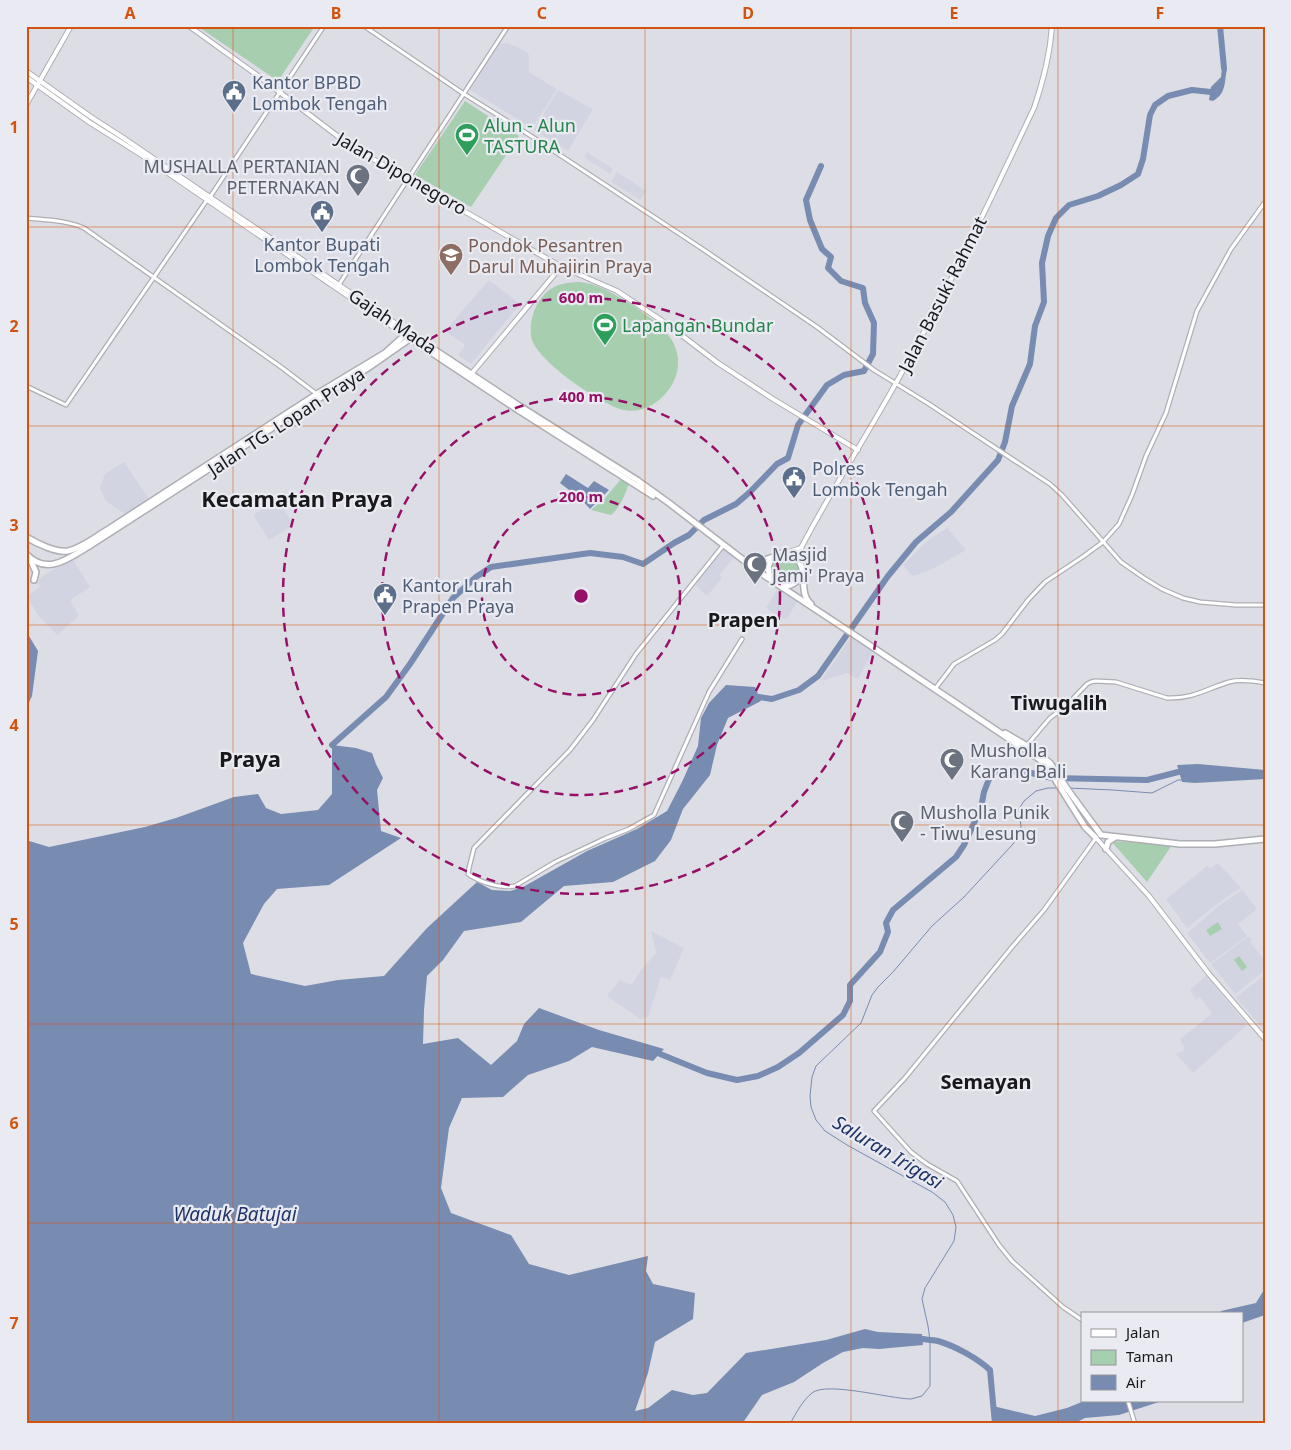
<svg xmlns="http://www.w3.org/2000/svg" width="1291" height="1450" font-family="'Noto Sans',sans-serif">
<rect width="100%" height="100%" fill="#dddee5"/>
<!-- built -->
<g fill="#d2d4e2">
<polygon points="508,43 526,51 529,55 529,72 557,89 532,128 470,90 499,44"/>
<polygon points="558,90 593,109 568,151 534,130"/>
<polygon points="587,152 613,169 610,174 584,157"/>
<polygon points="617,172 646,191 640,200 611,182"/>
<polygon points="489,280 520,304 471,364 458,355 465,345 445,331"/>
<polygon points="124,462 149,499 126,515 106,501 100,488 105,474"/>
<polygon points="277,500 294,525 269,540 253,515"/>
<polygon points="947,528 966,550 934,568 920,574 912,576 903,565 927,541"/>
<polygon points="724,549 735,557 719,575 722,578 707,596 693,583"/>
<polygon points="72,558 90,587 72,599 71,602 79,616 57,635 39,617 27,596 40,587 38,583 40,578"/>
<polygon points="778,588 798,601 786,620 766,608"/>
<polygon points="852,635 874,649 858,679 847,673 821,681"/>
<polygon points="1218,863 1241,888 1225,898 1187,928 1166,899 1207,866 1210,868"/>
<polygon points="1242,890 1257,909 1238,924 1247,936 1210,963 1187,933 1220,905"/>
<polygon points="651,931 684,948 670,980 661,977 648,1017 640,1019 607,996 620,980 631,985 642,969 656,953"/>
<polygon points="1249,936 1252,940 1250,942 1262,957 1265,955 1265,970 1235,994 1211,964"/>
<polygon points="1265,975 1265,1028 1263,1029 1236,997"/>
<polygon points="1206,976 1247,1025 1193,1073 1176,1054 1185,1049 1180,1039 1212,1014 1200,997 1196,1000 1190,990"/>
</g>
<!-- green -->
<g fill="#a7ceaf">
<polygon points="201,26 315,26 278,81 200,28"/>
<polygon points="465,101 519,136 471,207 415,175"/>
<path d="M579,282C584,283 589,283 594,285C614,292 660,320 671,339C674,343 676,349 677,353C685,384 651,419 620,409C599,402 534,360 531,336C530,325 532,313 538,303C549,286 559,283 579,282Z"/>
<path d="M621,479L629,484C625,494 620,508 611,515L591,510L606,497Z"/>
<circle cx="786" cy="568" r="13"/>
<polygon points="1111,841 1172,845 1147,882"/>
<polygon points="1218,922 1222,929 1210,936 1206,930"/>
<polygon points="1239,956 1247,967 1242,971 1234,960"/>
</g>
<!-- water -->
<g fill="#788bb1">
<path d="M1222,67L1227,69C1224,82 1227,93 1213,101L1209,100L1211,87L1221,77Z"/>
<polygon points="566,474 588,488 594,481 609,490 590,509 582,500 560,483"/>
<polygon points="26,631 38,651 32,696 26,709"/>
<polygon points="726,685 755,687 761,701 728,718 717,745 710,775 683,809 671,840 655,861 613,882 564,886 521,922 464,931 443,960 427,976 424,1010 423,1044 458,1038 491,1065 517,1041 524,1024 539,1008 599,1030 664,1049 653,1061 592,1047 569,1061 528,1075 503,1097 462,1098 449,1128 441,1188 451,1213 511,1235 529,1264 569,1275 648,1256 646,1271 653,1284 695,1293 693,1319 655,1342 648,1373 635,1411 648,1408 672,1390 693,1395 707,1393 746,1353 826,1340 865,1329 878,1332 922,1334 923,1345 879,1349 863,1348 843,1352 823,1363 794,1382 762,1395 742,1424 26,1424 26,840 49,847 145,827 176,818 234,797 258,794 266,808 281,814 318,810 332,794 332,745 356,748 372,753 376,764 383,778 377,790 381,831 401,838 329,885 277,889 264,904 243,943 251,974 305,986 338,980 384,976 427,928 477,882 492,890 510,891 523,887 587,851 637,829 667,811 682,782 698,746 701,718 709,703"/>
<polygon points="1198,764 1265,770 1265,779 1195,783 1182,782 1177,765"/>
<polygon points="1265,1288 1265,1315 1242,1323 1242,1314 1220,1314 1221,1311 1256,1303"/>
<polygon points="1084,1401 1162,1401 1119,1415 1085,1418 1073,1424 995,1424 994,1422 993,1406 1035,1416 1067,1408"/>
</g>
<g fill="none" stroke-linecap="round" stroke-linejoin="round">
<!-- stream -->
<g stroke="#788bb1" stroke-width="1">
<polyline points="1068,788 1113,790 1152,793 1178,780 1182,780"/>
<path d="M790,1424C796,1413 803,1400 812,1393C826,1381 891,1399 911,1399L922,1396L930,1386V1340L928,1326L922,1299L925,1288L954,1241L956,1227L953,1215L945,1202L932,1192L847,1145L825,1131L816,1120L811,1107L810,1096L812,1077L816,1066L861,1023L872,995L878,987L893,972L932,926L964,897L1013,844L1020,833L1021,827L1019,809L1024,801L1036,791L1048,788H1059"/>
</g>
<!-- river -->
<g stroke="#788bb1" stroke-width="6">
<polyline points="1220,26 1224,68"/>
<polyline points="759,697 772,699 799,690 818,676 888,576 916,542 951,512 998,460 1005,442 1012,406 1030,364 1035,326 1044,302 1042,263 1048,236 1056,218 1069,205 1098,196 1121,185 1138,174 1143,159 1150,115 1155,105 1168,96 1192,90 1211,92"/>
<polyline points="332,745 386,697 410,664 453,598 476,577 491,567 590,553 623,557 643,564 674,543 689,535 704,520 736,504 750,492 777,464 788,458 798,425 827,385 844,375 864,371 873,354 874,323 865,303 863,288 841,281 828,268 831,257 822,249 810,220 806,200 821,166"/>
<polyline points="660,1054 707,1073 737,1080 758,1076 778,1067 799,1053 843,1015 850,1001 850,985 880,952 888,932 886,923 893,910 956,857 964,845 981,808 984,792 989,779 996,771 1023,771 1052,778 1147,780 1186,770"/>
<path d="M923,1339C928,1340 934,1340 938,1341C955,1346 977,1358 990,1370L995,1424"/>
</g>
<defs>
<g id="minor">
<polyline points="364,26 464,94 531,136 701,248 817,327 874,370 929,404 1050,484 1062,495 1121,562 1144,578 1162,589 1183,598 1200,602 1236,605 1265,605"/>
<polyline points="210,197 324,26"/>
<path d="M26,218C45,220 66,220 84,228L281,367L318,395"/>
<polyline points="338,286 508,26"/>
<polyline points="26,386 66,405 207,200"/>
<path d="M722,547L636,654L593,720L570,750L474,848L469,868L468,874C479,882 502,889 515,886L555,862L606,838L629,829L654,815L709,692L742,639"/>
<polyline points="935,689 954,664 995,640 1002,634 1028,600 1045,582 1084,556 1103,542 1119,524 1132,495 1146,456 1166,413 1197,311 1231,249 1265,202"/>
<path d="M1027,745L1050,718L1066,706L1087,684L1091,682L1095,681L1116,682L1167,698C1193,699 1206,689 1229,682C1240,679 1254,681 1265,683"/>
<polyline points="1082,1320 1063,1307 1012,1261 999,1245 957,1181 927,1164 911,1152 874,1111 905,1078 1012,947 1044,910 1096,838"/>
<polyline points="1128,1401 1135,1424"/>
</g>
<g id="major">
<polyline points="189,26 261,78 352,147 560,266 617,291 667,324 718,363 773,399 858,450"/>
<polyline points="26,71 91,117 122,137 408,332"/>
<polyline points="26,77 89,122 140,154 405,335"/>
<polyline points="26,105 71,26"/>
<polyline points="472,373 554,275 560,266"/>
<polyline points="786,553 801,548"/>
<path d="M800,563L801,548C830,492 865,439 896,383C946,294 990,201 1034,108C1043,82 1050,54 1052,26"/>
<polyline points="1096,838 1149,896 1209,974 1265,1039"/>
</g>
<g id="highway">
<polyline points="405,335 518,410 653,496"/>
<polyline points="307,406 368,368 411,338"/>
<path d="M26,537C36,543 56,553 68,551C82,548 95,537 107,530L317,394L385,353L408,332L518,405L637,480L669,503L746,562L753,564L773,557"/>
<path d="M26,554C48,577 70,557 91,545L300,410"/>
<polyline points="29,557 36,572 34,580"/>
<polyline points="747,564 856,636 1039,759 1048,768 1085,827 1096,838"/>
<path d="M803,573C804,583 802,597 811,604"/>
<path d="M771,579C758,553 798,539 803,573C798,582 791,587 781,586"/>
<polyline points="1005,733 1034,750 1050,763 1068,790 1101,835 1180,844 1215,844 1265,839"/>
<polyline points="1106,849 1108,842 1114,838"/>
</g>
</defs>
<!-- minor casing -->
<use href="#minor" stroke="#aeaeb5" stroke-width="5.5"/>
<!-- major casing -->
<use href="#major" stroke="#aeaeb5" stroke-width="6"/>
<!-- highway casing -->
<use href="#highway" stroke="#aeaeb5" stroke-width="8"/>
<!-- minor -->
<use href="#minor" stroke="#fff" stroke-width="3"/>
<!-- major -->
<use href="#major" stroke="#fff" stroke-width="4"/>
<!-- highway -->
<use href="#highway" stroke="#fff" stroke-width="5"/>
</g>
<!-- grid -->
<path fill="none" stroke="#d3530e" stroke-width="1" stroke-opacity="0.55" d="M233,26V1424M439,26V1424M645,26V1424M851,26V1424M1058,26V1424M26,227H1265M26,426H1265M26,625H1265M26,825H1265M26,1024H1265M26,1223H1265"/>
<!-- distance rings -->
<g fill="none" stroke="#971067" stroke-width="2.5" stroke-dasharray="9 6">
<circle cx="581" cy="596" r="99"/>
<circle cx="581" cy="596" r="199"/>
<circle cx="581" cy="596" r="298"/>
</g>
<!-- icons -->
<defs>
<symbol id="civic-pin" viewBox="-11 -11 22 30"><path d="M0 17L-7.5 6A9.5 9.5 0 1 1 7.5 6Z" fill="#5c6f8a" stroke="#eaebf2"/><path d="M-.6-6.5H3V-4.5H.6V-3L4-1V1h2V6H-6V1h2V-1L-.6-3ZM-1.2 2.5V6h2.4V2.5Z" fill="#fff"/></symbol>
<symbol id="stadium-pin" viewBox="-11 -11 22 30"><path d="M0 17L-7.5 6A9.5 9.5 0 1 1 7.5 6Z" fill="#2e9e5b" stroke="#eaebf2"/><path d="M0-5a6.5 5 0 1 0 0 10a6.5 5 0 1 0 0-10ZM-3.5-1.8h7v3.6h-7Z" fill="#fff"/></symbol>
<symbol id="mosque-pin" viewBox="-11 -11 22 30"><path d="M0 17L-7.5 6A9.5 9.5 0 1 1 7.5 6Z" fill="#6b7280" stroke="#eaebf2"/><path d="M3.5-4.9A6 6 0 1 0 3.5 4.9A5 5 0 1 1 3.5-4.9Z" fill="#fff"/></symbol>
<symbol id="school-pin" viewBox="-11 -11 22 30"><path d="M0 17L-7.5 6A9.5 9.5 0 1 1 7.5 6Z" fill="#8d6e63" stroke="#eaebf2"/><path d="M0-5L7-2L0 1L-7-2ZM-4 1L0 2.5L4 1V4Q0 6-4 4Z" fill="#fff"/></symbol>
</defs>
<g fill-rule="evenodd">
<use href="#civic-pin" x="220" y="78" width="28" height="38"/>
<use href="#stadium-pin" x="453" y="121" width="28" height="38"/>
<use href="#mosque-pin" x="344" y="162" width="28" height="38"/>
<use href="#civic-pin" x="308" y="198" width="28" height="38"/>
<use href="#school-pin" x="437" y="241" width="28" height="38"/>
<use href="#stadium-pin" x="591" y="311" width="28" height="38"/>
<use href="#civic-pin" x="780" y="464" width="28" height="38"/>
<use href="#mosque-pin" x="741" y="550" width="28" height="38"/>
<use href="#civic-pin" x="371" y="581" width="28" height="38"/>
<use href="#mosque-pin" x="938" y="746" width="28" height="38"/>
<use href="#mosque-pin" x="888" y="808" width="28" height="38"/>
</g>
<g text-anchor="middle" dominant-baseline="central" stroke-width="4.5" stroke-linejoin="round" paint-order="stroke">
<!-- service labels -->
<g font-size="18" fill="#4e5e75" stroke="#eaebf2" text-anchor="start">
<text x="252" y="82">Kantor BPBD<tspan x="252" dy="21">Lombok Tengah</tspan></text>
<text x="322" y="244" text-anchor="middle">Kantor Bupati<tspan x="322" dy="21">Lombok Tengah</tspan></text>
<text x="812" y="468">Polres<tspan x="812" dy="21">Lombok Tengah</tspan></text>
<text x="402" y="585">Kantor Lurah<tspan x="402" dy="21">Prapen Praya</tspan></text>
</g>
<!-- leisure labels -->
<g font-size="18" fill="#27864d" stroke="#eaebf2" text-anchor="start">
<text x="484" y="125">Alun - Alun<tspan x="484" dy="21">TASTURA</tspan></text>
<text x="622" y="325">Lapangan Bundar</text>
</g>
<!-- worship labels -->
<g font-size="18" fill="#5b616d" stroke="#eaebf2" text-anchor="start">
<text x="340" y="166" text-anchor="end">MUSHALLA PERTANIAN<tspan x="340" dy="21">PETERNAKAN</tspan></text>
<text x="772" y="554">Masjid<tspan x="772" dy="21">Jami' Praya</tspan></text>
<text x="970" y="750">Musholla<tspan x="970" dy="21">Karang Bali</tspan></text>
<text x="920" y="812">Musholla Punik<tspan x="920" dy="21">- Tiwu Lesung</tspan></text>
</g>
<!-- street labels -->
<g font-size="18" fill="#19191c" stroke="#eaebf2">
<text transform="translate(402 173) rotate(30)">Jalan Diponegoro</text>
<text transform="translate(942 294) rotate(-63)">Jalan Basuki Rahmat</text>
<text transform="translate(393 321) rotate(34)">Gajah Mada</text>
<text transform="translate(286 421) rotate(-33)">Jalan TG. Lopan Praya</text>
</g>
<!-- education labels -->
<g font-size="18" fill="#785e54" stroke="#eaebf2" text-anchor="start">
<text x="468" y="245">Pondok Pesantren<tspan x="468" dy="21">Darul Muhajirin Praya</tspan></text>
</g>
<!-- water labels -->
<g font-size="19" font-style="italic" fill="#1f3466" stroke="#eaebf2">
<text transform="translate(888 1152) rotate(31)">Saluran Irigasi</text>
<text x="235" y="1214">Waduk Batujai</text>
</g>
<!-- quarter labels -->
<g font-size="20" font-weight="bold" fill="#19191c" stroke="#eaebf2">
<text x="743" y="619">Prapen</text>
<text x="1059" y="702">Tiwugalih</text>
<text x="986" y="1081">Semayan</text>
</g>
<!-- district labels -->
<g font-size="22" font-weight="bold" fill="#19191c" stroke="#eaebf2">
<text x="297" y="498">Kecamatan Praya</text>
<text x="250" y="758">Praya</text>
</g>
</g>
<circle cx="581" cy="596" r="8" fill="#971067" stroke="#eaebf2" stroke-width="2.5"/>
<g font-size="15" text-anchor="middle" font-weight="bold" fill="#971067" stroke="#eaebf2" stroke-width="4.5" stroke-linejoin="round" paint-order="stroke">
<text x="581" y="303">600 m</text>
<text x="581" y="402">400 m</text>
<text x="581" y="502">200 m</text>
</g>
<!-- border -->
<rect width="1291" height="1450" fill="none" stroke="#eaebf2" stroke-width="55"/>
<!-- legend -->
<rect x="1081" y="1312" width="162" height="90" fill="#eaebf2" stroke="#96979c"/>
<rect x="1091" y="1329" width="25" height="8" fill="#ffffff" stroke="#96979c"/>
<text x="1126" y="1338" font-size="15" fill="#19191c">Jalan</text>
<rect x="1091" y="1350" width="25" height="15" fill="#a7ceaf" stroke="#96979c"/>
<text x="1126" y="1362" font-size="15" fill="#19191c">Taman</text>
<rect x="1091" y="1375" width="25" height="15" fill="#788bb1" stroke="#96979c"/>
<text x="1126" y="1388" font-size="15" fill="#19191c">Air</text>
<rect x="28" y="28" width="1236" height="1394" fill="none" stroke="#d3530e" stroke-width="2"/>
<g font-size="16" text-anchor="middle" font-weight="bold" fill="#d3530e">
<text x="130" y="19">A</text>
<text x="336" y="19">B</text>
<text x="542" y="19">C</text>
<text x="748" y="19">D</text>
<text x="954" y="19">E</text>
<text x="1160" y="19">F</text>
<text x="14" y="133">1</text>
<text x="14" y="332">2</text>
<text x="14" y="531">3</text>
<text x="14" y="731">4</text>
<text x="14" y="930">5</text>
<text x="14" y="1129">6</text>
<text x="14" y="1329">7</text>
</g>
</svg>
